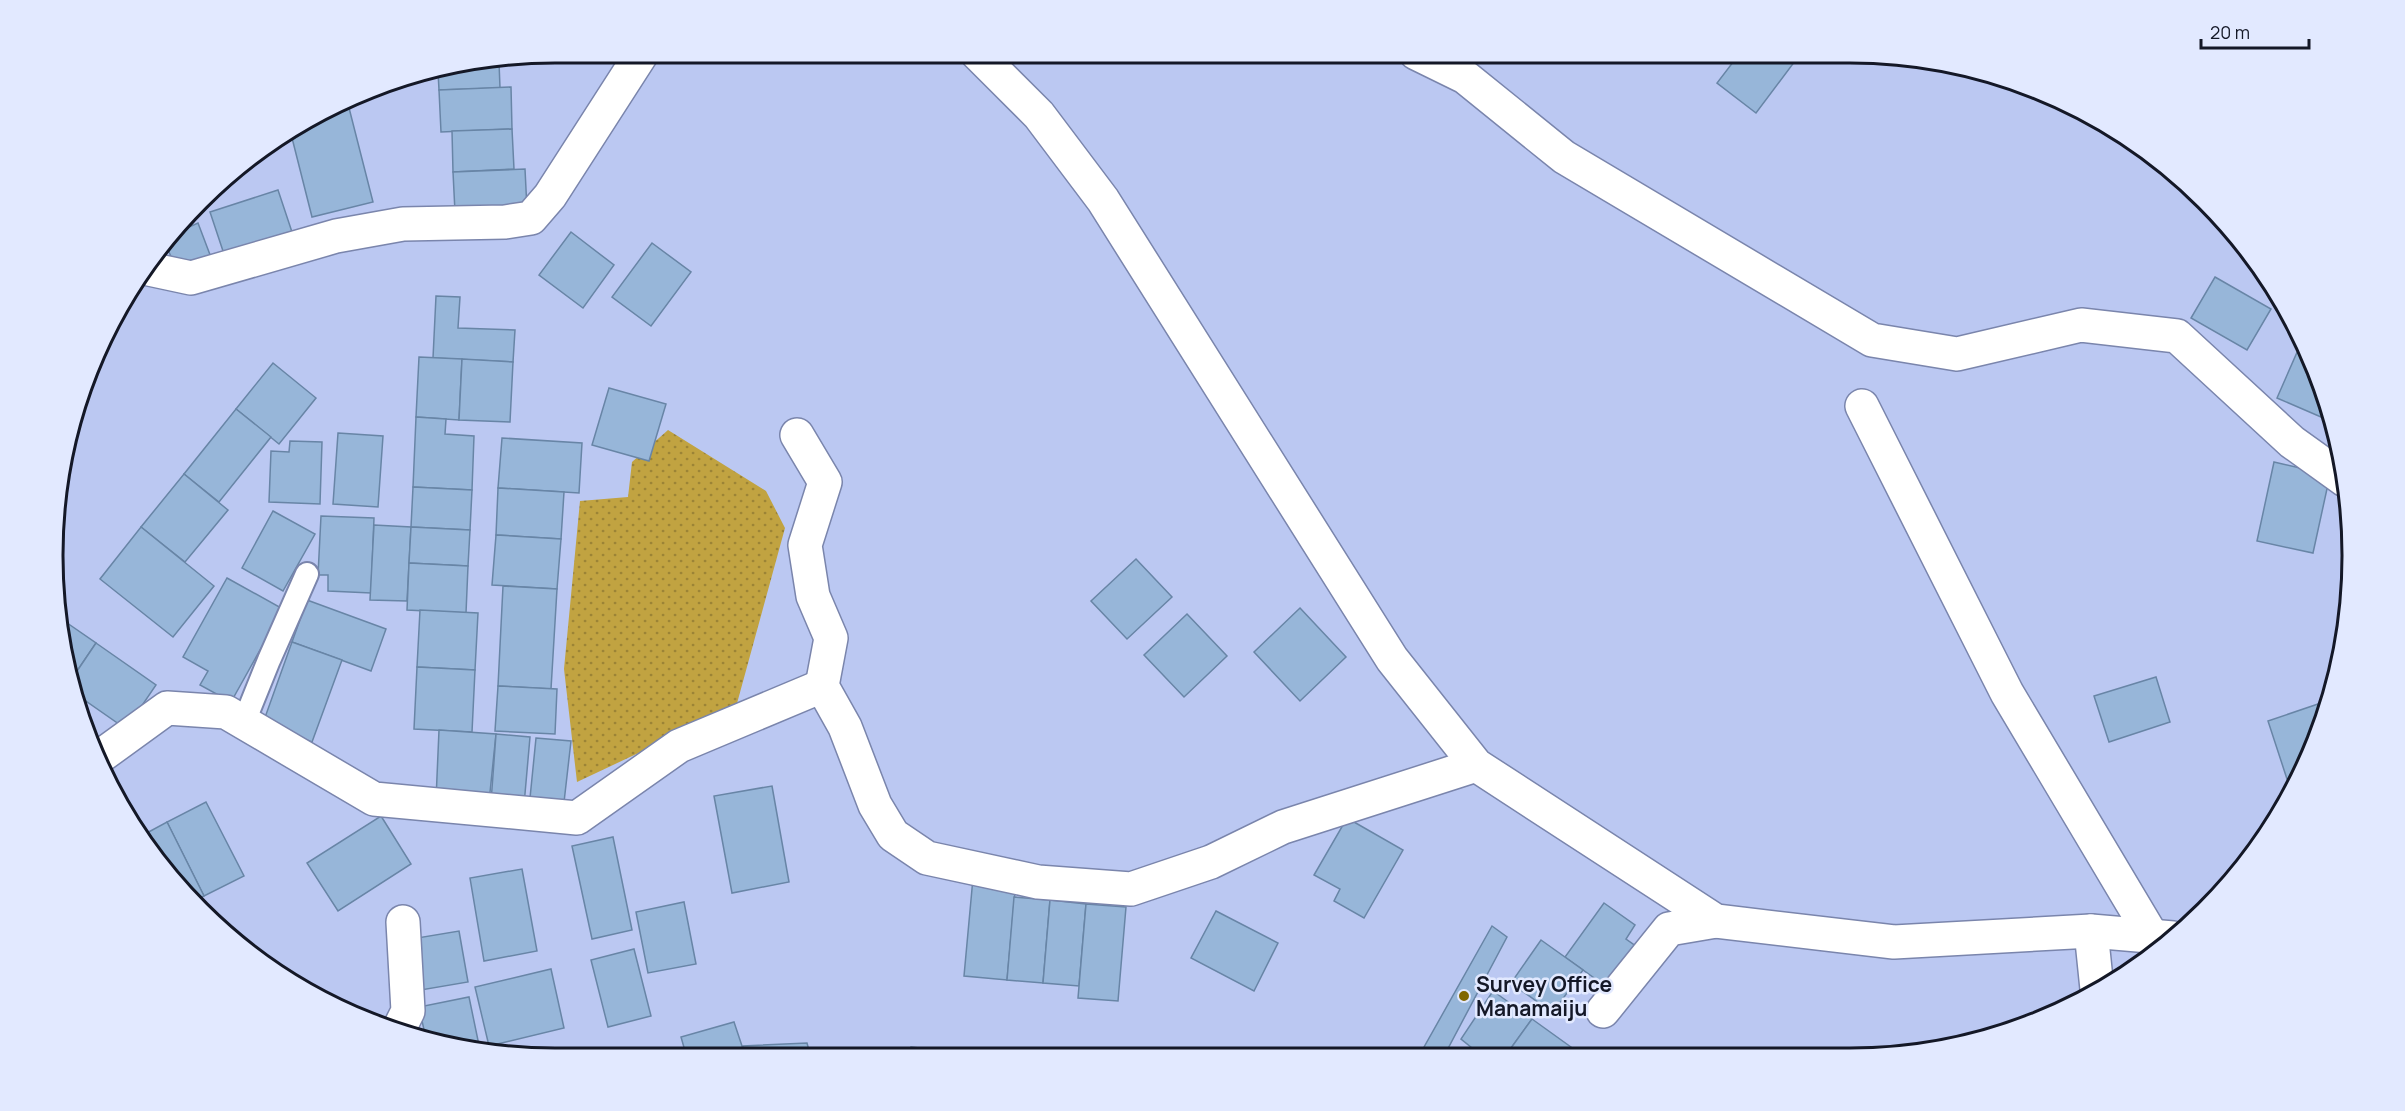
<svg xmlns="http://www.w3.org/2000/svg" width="2405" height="1111" font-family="Manrope,sans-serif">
<defs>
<pattern id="grass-dots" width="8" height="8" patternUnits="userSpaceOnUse" patternTransform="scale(1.5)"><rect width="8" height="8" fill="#c1a341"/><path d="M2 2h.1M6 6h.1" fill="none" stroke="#9c8436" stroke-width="1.8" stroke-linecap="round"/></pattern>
</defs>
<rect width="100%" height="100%" fill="#bbc8f2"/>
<!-- grass -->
<polygon fill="url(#grass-dots)" points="668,430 766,491 785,528 736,707 577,782 564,669 580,501 628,497 632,462"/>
<!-- building -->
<g fill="#97b6d9" stroke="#6885a6" stroke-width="1.5">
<polygon points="1740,53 1801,53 1756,113 1717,83"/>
<polygon points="499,62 500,88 439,90 438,72"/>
<polygon points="511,87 512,129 441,132 439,90"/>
<polygon points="347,100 373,202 312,217 290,130 304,120"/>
<polygon points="512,129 514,169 453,172 452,131"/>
<polygon points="525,169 527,209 455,212 453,172"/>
<polygon points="278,190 292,232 224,254 210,212"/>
<polygon points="198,223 212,260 178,274 167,247 180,231"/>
<polygon points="571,232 614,265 583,308 539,275"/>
<polygon points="652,243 691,272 651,326 612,297"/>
<polygon points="2215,277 2271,309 2247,350 2191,318"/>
<polygon points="436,296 460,297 458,328 515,330 513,362 433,358"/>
<polygon points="2295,327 2303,341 2291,336"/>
<polygon points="2302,341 2314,363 2327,404 2321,417 2277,398"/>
<polygon points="419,357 462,359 459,420 416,417"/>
<polygon points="462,359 513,362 510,422 459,420"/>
<polygon points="273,363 316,398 279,444 236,409"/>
<polygon points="609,388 666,404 649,461 592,445"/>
<polygon points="236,409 271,437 219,502 184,474"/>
<polygon points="416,417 446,419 445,434 474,436 472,490 413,487"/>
<polygon points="338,433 383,436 378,507 333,504"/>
<polygon points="502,438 582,443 579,493 498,488"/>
<polygon points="290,441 322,442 320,504 269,502 271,451 289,452"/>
<polygon points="2274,462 2330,475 2313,553 2257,541"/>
<polygon points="184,474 228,510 185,562 141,527"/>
<polygon points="413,487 472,490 470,530 411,527"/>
<polygon points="498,488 564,492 561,539 496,535"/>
<polygon points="273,511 315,534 283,591 242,568"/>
<polygon points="321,516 374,518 371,593 328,591 328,575 318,575"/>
<polygon points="374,525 411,527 407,601 370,600"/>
<polygon points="141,527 214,586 173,637 100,579"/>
<polygon points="411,527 470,530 468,566 409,563"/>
<polygon points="496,535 561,539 557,589 492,585"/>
<polygon points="1136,559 1172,597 1127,639 1091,601"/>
<polygon points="409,563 468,566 466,613 407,610"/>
<polygon points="227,578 283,609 231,702 200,685 208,671 183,657"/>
<polygon points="503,586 557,589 551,689 498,686"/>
<polygon points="307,600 386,629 371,671 292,642"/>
<polygon points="1300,608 1346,657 1300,701 1254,652"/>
<polygon points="420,610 478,613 475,670 417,667"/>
<polygon points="1187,614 1227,656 1184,697 1144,655"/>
<polygon points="57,616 96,643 71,680 57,621"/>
<polygon points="292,642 342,660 312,742 263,723"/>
<polygon points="96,643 156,685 126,729 73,692 71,680"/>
<polygon points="417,667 475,670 472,732 414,729"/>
<polygon points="2156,677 2170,722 2109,742 2094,696"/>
<polygon points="498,686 557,689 555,734 495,731"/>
<polygon points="2318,704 2323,719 2314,748 2298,776 2287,779 2268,721"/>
<polygon points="439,730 496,734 489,802 436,800"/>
<polygon points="496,734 530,737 524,805 491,802"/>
<polygon points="536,738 571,741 563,811 529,808"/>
<polygon points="772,786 789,882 732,893 714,796"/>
<polygon points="124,796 143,834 143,835 120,807 117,800"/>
<polygon points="206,802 244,876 204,896 167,822"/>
<polygon points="381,816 411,864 338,911 307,863"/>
<polygon points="1347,818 1403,850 1364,918 1334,901 1340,889 1314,875"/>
<polygon points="167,822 204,896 196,900 143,835"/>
<polygon points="613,837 632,930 592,939 572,846"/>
<polygon points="522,869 537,951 484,961 470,878"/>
<polygon points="973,878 1016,881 1007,980 964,976"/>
<polygon points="1014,897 1050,900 1043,983 1007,980"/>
<polygon points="1050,900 1086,904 1079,986 1043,983"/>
<polygon points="684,902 696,964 648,973 636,912"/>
<polygon points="1604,903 1635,925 1626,939 1640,949 1611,990 1565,957"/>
<polygon points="1086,904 1126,907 1118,1001 1078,998"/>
<polygon points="213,910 225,934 207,913"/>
<polygon points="1216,911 1278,943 1254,991 1191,958"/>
<polygon points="1492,926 1507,937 1444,1056 1419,1056"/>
<polygon points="459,931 468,982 421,990 411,939"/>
<polygon points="1541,940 1583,970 1553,1013 1511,983"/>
<polygon points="634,949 651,1016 608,1027 591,960"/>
<polygon points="551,969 564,1028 489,1046 475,987"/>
<polygon points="1493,991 1532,1019 1506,1055 1482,1056 1461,1039"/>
<polygon points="469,997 480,1050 457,1049 426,1039 419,1007"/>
<polygon points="1532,1019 1582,1055 1506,1055"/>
<polygon points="734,1022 746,1058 687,1058 681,1037"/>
<polygon points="807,1043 811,1058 746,1058 743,1046"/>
<polygon points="911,1047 979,1055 979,1057 910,1057"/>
</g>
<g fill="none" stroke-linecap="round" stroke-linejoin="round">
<defs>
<polyline id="lane" points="244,722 269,660 307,574"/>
<g id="street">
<polyline points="977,53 1039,115 1103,200 1392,659 1476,765 1716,921 1894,942 2091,931 2173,938"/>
<polyline points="1416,53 1465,77 1564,157 1872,340 1957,354 2081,325 2177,336 2292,442 2345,480"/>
<polyline points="149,269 191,278 336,236 403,224 505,222 531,218 550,196 642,53"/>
<polyline points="1862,406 2007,693 2153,938"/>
<polyline points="797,435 825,482 805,545 813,596 831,638 822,686 845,727 875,805 893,835 927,858 1038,882 1131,889 1211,862 1283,827 1476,765"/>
<polyline points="98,758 167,708 226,712 374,799 577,818 679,746 822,686"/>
<polyline points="2091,931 2097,989"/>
<polyline points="1603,1011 1669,929 1716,921"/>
<polyline points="398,1031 408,1011 403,922"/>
</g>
</defs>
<!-- lane casing -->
<use href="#lane" stroke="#7a85ac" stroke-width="26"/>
<!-- street casing -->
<use href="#street" stroke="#7a85ac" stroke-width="36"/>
<!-- lane -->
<use href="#lane" stroke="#fff" stroke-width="22"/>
<!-- street -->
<use href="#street" stroke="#fff" stroke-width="33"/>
</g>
<!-- markers -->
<circle fill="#816700" stroke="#e2e9ff" stroke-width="2" cx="1464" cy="996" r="6"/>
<g text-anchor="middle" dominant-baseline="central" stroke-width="5" stroke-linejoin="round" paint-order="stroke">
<!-- poi labels -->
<g font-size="21" font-weight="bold" fill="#141827" stroke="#e2e9ff" text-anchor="start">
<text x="1476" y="984">Survey Office<tspan x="1476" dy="24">Manamaiju</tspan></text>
</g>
</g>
<!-- crop -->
<path d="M0 0H2405V1111H0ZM555 63H1850A492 492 0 0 1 2342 555V556A492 492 0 0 1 1850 1048H555A492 492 0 0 1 63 556V555A492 492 0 0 1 555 63Z" fill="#e2e9ff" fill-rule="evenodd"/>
<path fill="none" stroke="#141827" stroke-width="3" d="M555 63H1850A492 492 0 0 1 2342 555V556A492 492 0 0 1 1850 1048H555A492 492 0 0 1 63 556V555A492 492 0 0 1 555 63Z"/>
<!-- scale -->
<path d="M2201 39v9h108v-9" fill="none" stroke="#141827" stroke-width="3"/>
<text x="2210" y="39" font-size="18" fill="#141827" stroke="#e2e9ff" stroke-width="4.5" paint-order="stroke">20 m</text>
</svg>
